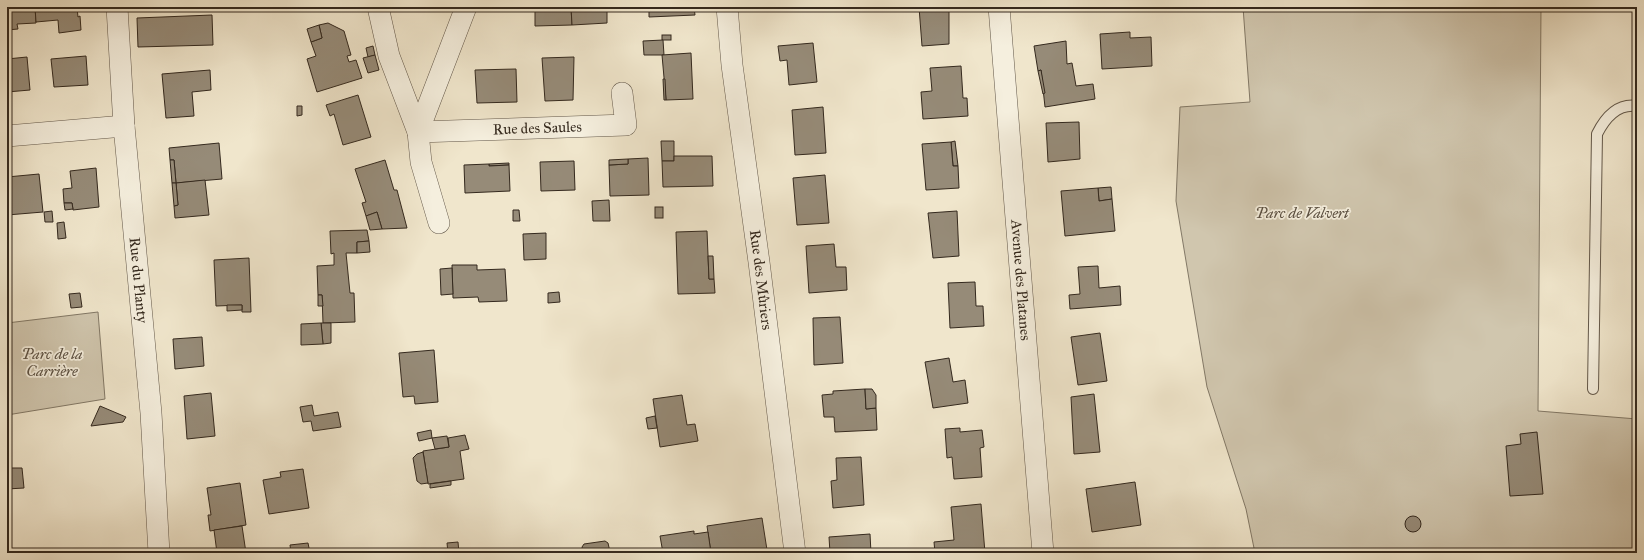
<svg xmlns="http://www.w3.org/2000/svg" width="1644" height="560" font-family="'IM FELL Great Primer',serif">
<rect width="100%" height="100%" fill="#f0e6cc"/>
<filter id="stains"><feTurbulence type="fractalNoise" baseFrequency=".005" numOctaves="4"/><feColorMatrix values="0 0 0 0 .2 0 0 0 0 .09 0 0 0 0 .02 0 0 0 .5 -.17"/></filter>
<radialGradient id="worn" r=".72"><stop offset=".6" stop-color="#630" stop-opacity="0"/><stop offset="1" stop-color="#630" stop-opacity=".3"/></radialGradient>
<!-- green -->
<g fill="#d0c6ae" stroke="#827866">
<polygon points="1243,7 1541,7 1538,411 1637,419 1637,553 1255,553 1246,509 1207,387 1176,201 1180,107 1250,102"/>
<polygon points="98,312 105,399 7,415 7,323"/>
</g>
<!-- building -->
<g fill="#968b78" stroke="#34291e">
<polygon points="7,7 35,7 36,23 17,24 18,29 7,30"/>
<polygon points="35,7 77,7 78,17 80,16 81,30 59,33 58,20 36,22"/>
<polygon points="535,7 571,7 572,25 535,26"/>
<polygon points="571,7 607,7 607,23 572,25"/>
<polygon points="649,7 694,7 695,15 649,17"/>
<polygon points="773,7 802,7 802,9 774,11"/>
<polygon points="919,7 949,7 949,44 922,46"/>
<polygon points="212,15 213,45 138,47 137,18"/>
<polygon points="328,23 344,31 351,55 347,56 349,62 356,60 362,78 317,92 307,59 316,56 311,42 322,38 319,25"/>
<polygon points="319,25 322,38 311,42 307,29"/>
<polygon points="1130,32 1130,38 1151,37 1152,66 1102,69 1100,34"/>
<rect x="662" y="35" width="9" height="5"/>
<polygon points="663,40 664,55 644,55 643,41"/>
<polygon points="1066,41 1067,64 1072,63 1076,86 1093,84 1095,99 1045,107 1041,70 1038,71 1034,46"/>
<polygon points="813,43 817,82 789,85 787,60 780,61 778,46"/>
<polygon points="373,46 375,55 368,57 366,48"/>
<polygon points="691,53 693,99 666,100 662,55"/>
<polygon points="375,55 379,70 368,73 363,58"/>
<polygon points="86,56 88,85 54,87 51,59"/>
<polygon points="27,57 30,90 7,92 7,59"/>
<polygon points="574,57 573,100 545,101 542,58"/>
<polygon points="961,66 963,98 967,98 968,116 923,119 921,92 932,91 930,68"/>
<polygon points="516,69 517,102 477,103 475,70"/>
<polygon points="210,70 211,90 192,92 194,116 166,118 162,74"/>
<polygon points="1041,70 1045,93 1043,94 1038,71"/>
<polygon points="663,79 665,79 666,100 664,100"/>
<polygon points="358,95 371,137 343,145 334,114 330,116 326,105"/>
<polygon points="297,106 302,106 302,115 297,116"/>
<polygon points="823,107 826,153 795,155 792,110"/>
<polygon points="1079,122 1080,159 1048,162 1046,123"/>
<polygon points="661,141 674,141 674,161 662,161"/>
<polygon points="955,141 958,166 953,166 951,142"/>
<polygon points="951,142 953,166 958,166 959,188 926,190 922,144"/>
<polygon points="219,143 222,179 176,183 174,160 170,160 169,148"/>
<polygon points="674,156 712,156 713,186 663,187 662,161 674,161"/>
<polygon points="648,158 649,195 610,196 609,165 628,164 628,159"/>
<polygon points="628,159 628,164 609,165 609,160"/>
<polygon points="170,160 174,160 176,183 172,183"/>
<polygon points="385,160 394,190 397,190 407,228 382,229 377,212 366,216 362,203 366,202 355,169"/>
<polygon points="574,161 575,190 541,191 540,162"/>
<polygon points="509,163 509,165 489,166 489,164"/>
<polygon points="489,164 489,166 509,165 510,191 465,193 464,165"/>
<polygon points="96,168 99,207 73,210 72,203 64,203 63,189 72,188 70,171"/>
<polygon points="39,174 43,212 7,215 7,177"/>
<polygon points="825,175 829,223 797,225 793,178"/>
<polygon points="205,180 209,215 175,218 174,206 178,205 176,183"/>
<polygon points="172,183 176,183 178,205 174,206"/>
<polygon points="1111,187 1112,199 1099,201 1098,188"/>
<polygon points="1098,188 1099,201 1112,199 1115,231 1065,236 1061,191"/>
<polygon points="609,200 610,221 593,221 592,201"/>
<polygon points="64,203 72,203 73,209 65,210"/>
<rect x="655" y="207" width="8" height="11"/>
<polygon points="513,210 519,210 520,221 513,221"/>
<polygon points="52,211 53,222 45,222 44,212"/>
<polygon points="957,211 959,256 933,258 928,213"/>
<polygon points="377,212 382,229 370,230 366,216"/>
<polygon points="64,222 66,238 58,239 57,223"/>
<polygon points="367,230 369,241 357,242 357,253 346,253 350,293 354,293 355,322 323,323 322,295 318,295 317,266 334,265 334,253 331,254 330,231"/>
<polygon points="707,231 709,279 714,279 715,293 678,294 676,232"/>
<polygon points="546,233 546,259 524,260 523,234"/>
<polygon points="369,241 370,252 357,253 357,242"/>
<polygon points="834,244 836,267 846,267 847,290 809,293 806,246"/>
<polygon points="708,256 713,256 714,279 709,279"/>
<polygon points="249,258 251,312 242,312 242,305 216,306 214,260"/>
<polygon points="452,265 477,265 477,270 505,269 507,301 479,302 478,297 453,298"/>
<polygon points="1098,266 1099,288 1120,286 1121,305 1070,309 1069,295 1080,294 1078,267"/>
<polygon points="452,268 453,294 441,295 440,269"/>
<polygon points="975,282 976,306 983,306 984,326 950,328 948,283"/>
<polygon points="559,292 560,302 548,303 548,293"/>
<polygon points="80,293 82,307 71,308 69,294"/>
<polygon points="318,295 322,295 323,306 318,306"/>
<polygon points="227,305 242,305 242,310 227,311"/>
<polygon points="840,317 843,363 814,365 813,318"/>
<polygon points="321,323 331,323 331,343 323,344"/>
<polygon points="321,323 323,344 301,345 301,324"/>
<polygon points="1100,333 1107,381 1078,385 1071,337"/>
<polygon points="202,337 204,366 175,369 173,339"/>
<polygon points="434,350 438,402 415,404 414,396 403,397 399,353"/>
<polygon points="949,358 953,382 965,380 968,403 933,408 925,362"/>
<polygon points="865,389 866,409 876,408 877,430 835,432 834,417 824,417 822,395 833,394 833,391"/>
<polygon points="865,389 872,389 876,395 876,408 866,409"/>
<polygon points="211,393 215,436 187,439 184,396"/>
<polygon points="1094,394 1100,452 1074,454 1071,397"/>
<polygon points="682,395 687,425 695,424 698,441 660,447 653,399"/>
<polygon points="312,405 314,416 338,412 341,427 313,431 311,421 303,422 300,407"/>
<polygon points="100,406 126,417 123,422 91,426"/>
<polygon points="655,416 657,428 648,429 646,418"/>
<polygon points="960,428 960,432 982,430 984,447 980,448 982,477 954,479 952,457 947,458 945,429"/>
<polygon points="431,430 432,438 419,441 417,433"/>
<polygon points="1537,432 1543,494 1510,496 1506,446 1521,444 1520,434"/>
<polygon points="465,435 469,449 460,451 464,479 428,484 423,451 449,447 448,438"/>
<polygon points="447,436 449,447 435,449 432,438"/>
<polygon points="423,452 428,483 421,484 417,481 413,458 417,454"/>
<polygon points="861,457 864,505 833,508 831,481 837,480 836,458"/>
<polygon points="7,468 22,468 24,488 7,489"/>
<polygon points="303,469 309,508 269,514 263,480 281,477 280,472"/>
<polygon points="451,481 451,485 430,488 430,484"/>
<polygon points="1135,482 1141,525 1092,532 1086,489"/>
<polygon points="240,483 246,525 210,531 208,515 211,515 207,488"/>
<polygon points="981,504 985,553 935,553 934,542 954,540 951,507"/>
<circle cx="1413" cy="524" r="8"/>
<polygon points="762,518 767,550 748,553 711,553 707,526"/>
<polygon points="242,526 246,553 217,553 214,530"/>
<polygon points="694,531 694,534 708,532 711,553 663,553 660,536"/>
<polygon points="870,534 871,553 830,553 829,537"/>
<polygon points="605,541 608,543 610,552 583,553 582,547 584,544"/>
<polygon points="458,542 459,553 448,553 447,543"/>
<polygon points="308,543 310,553 291,553 290,545"/>
<polygon points="628,549 628,553 606,553 610,552"/>
</g>
<g fill="none" stroke-linecap="round" stroke-linejoin="round">
<defs>
<path id="lane" d="M1593,389L1597,134C1605,118 1617,103 1637,106"/>
<g id="street">
<path id="s1" d="M117,7L124,126L151,413L159,553"/>
<path id="s2" d="M378,7L389,56L418,132L626,125L622,93"/>
<path id="s3" d="M727,7L732,65L759,262L795,553"/>
<path id="s4" d="M999,7L1043,553"/>
<polyline points="7,136 124,126"/>
<polyline points="439,223 421,162 418,132 466,7"/>
</g>
</defs>
<!-- lane casing -->
<use href="#lane" stroke="#63584a" stroke-width="12"/>
<!-- street casing -->
<use href="#street" stroke="#63584a" stroke-width="22"/>
<!-- lane -->
<use href="#lane" stroke="#f5efde" stroke-width="10"/>
<!-- street -->
<use href="#street" stroke="#f5efde" stroke-width="21"/>
</g>
<g text-anchor="middle" dominant-baseline="central" stroke-width="3.5" stroke-linejoin="round" paint-order="stroke">
<!-- street labels -->
<g font-size="15" fill="#34291e" stroke="#f5efde">
<text stroke="none"><textPath href="#s2" startOffset="251">Rue des Saules</textPath></text>
<text stroke="none"><textPath href="#s1" startOffset="274">Rue du Planty</textPath></text>
<text stroke="none"><textPath href="#s3" startOffset="275">Rue des Mûriers</textPath></text>
<text stroke="none"><textPath href="#s4" startOffset="274">Avenue des Platanes</textPath></text>
</g>
<!-- park labels -->
<g font-size="15" font-style="italic" fill="#5b5042" stroke="#f5efde">
<text x="1302" y="213">Parc de Valvert</text>
<text x="52" y="354">Parc de la<tspan x="52" dy="17">Carrière</tspan></text>
</g>
</g>
<!-- margin -->
<rect width="1644" height="560" fill="none" stroke="#f0e6cc" stroke-width="24"/>
<rect x="8" y="8" width="1628" height="544" fill="none" stroke="#34291e" stroke-width="2"/>
<rect x="12" y="12" width="1620" height="536" fill="none" stroke="#34291e"/>
<rect width="100%" height="100%" filter="url(#stains)"/>
<rect width="100%" height="100%" fill="url(#worn)"/>
</svg>
